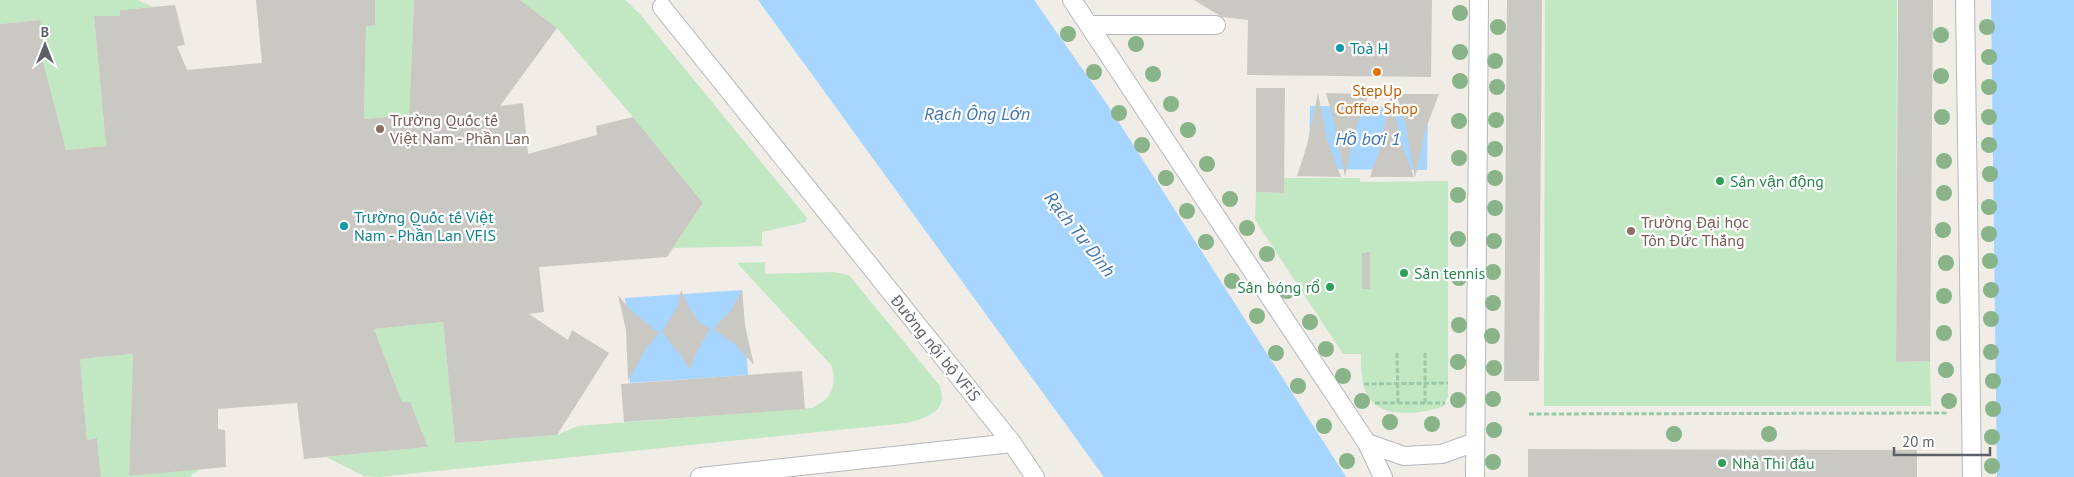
<svg xmlns="http://www.w3.org/2000/svg" width="2074" height="477" font-family="'PT Sans',sans-serif">
<rect width="100%" height="100%" fill="#efede5"/>
<!-- green -->
<g fill="#c2e7c3">
<polygon points="0,0 138,0 153,7 120,10 120,16 94,16 106,146 66,150 42,57 50,56 40,20 0,24"/>
<polygon points="375,0 414,0 409,115 364,119 366,26"/>
<polygon points="520,0 625,0 640,14 807,218 806,222 762,232 762,246 673,248 703,203 633,117 557,28"/>
<polygon points="1545,0 1897,0 1896,362 1930,361 1931,406 1544,406"/>
<path d="M1284,178H1360V182L1448,181V396L1444,406C1423,414 1381,420 1368,396C1361,384 1361,368 1361,354H1343L1255,220L1256,192L1284,193Z"/>
<path d="M765,262V274L833,272L849,275L940,386C940,390 943,395 942,399C940,415 920,419 907,423L378,477L364,476L326,457L428,447L410,403L402,402L374,329L443,322L455,443L557,435L578,426L812,408C833,398 836,387 832,366L737,263Z"/>
<polygon points="133,354 129,476 200,469 189,477 101,477 97,438 87,440 80,359"/>
</g>
<!-- water -->
<g fill="#a6d5ff">
<polygon points="758,0 1034,0 1109,107 1346,477 1104,477"/>
<polygon points="1991,0 2074,0 2074,477 1997,477"/>
<polygon points="1310,106 1428,107 1427,170 1309,169"/>
<polygon points="742,290 748,375 630,383 625,298"/>
</g>
<!-- building -->
<g fill="#cac8c2">
<polygon points="256,0 375,0 375,25 366,26 364,119 409,115 414,0 520,0 557,28 500,106 523,103 528,154 597,135 596,126 633,117 703,203 667,257 539,267 544,312 529,314 568,340 572,330 609,353 557,435 455,443 443,322 374,329 402,402 410,402 428,447 304,459 297,403 218,409 218,429 225,430 226,467 129,476 133,354 80,359 87,440 97,438 101,477 0,477 0,24 40,20 50,57 42,57 66,150 106,146 94,16 120,16 120,10 175,5 185,45 177,46 187,70 262,63"/>
<polygon points="1194,0 1432,0 1431,77 1247,75 1248,20 1222,17"/>
<polygon points="1507,0 1542,0 1539,381 1504,381"/>
<polygon points="1898,0 1933,0 1930,361 1896,362"/>
<polygon points="1256,88 1285,88 1284,193 1256,192"/>
<polygon points="1318,93 1327,140 1341,177 1297,176 1307,145"/>
<polygon points="1326,93 1369,94 1355,130 1345,177 1335,125"/>
<polygon points="1391,93 1400,140 1414,177 1370,177 1381,145"/>
<polygon points="1396,94 1439,94 1425,131 1415,178 1406,126"/>
<polygon points="1370,252 1370,289 1362,289 1362,253"/>
<polygon points="681,290 690,309 700,323 710,329 696,353 690,370 682,357 662,332 678,306"/>
<polygon points="742,290 745,326 754,365 736,345 713,329 731,310"/>
<polygon points="618,295 630,310 659,333 647,347 628,381 626,330"/>
<polygon points="802,371 805,409 624,422 621,384"/>
<polygon points="1528,449 1917,450 1917,477 1528,477"/>
</g>
<g fill="none" stroke-linecap="round" stroke-linejoin="round">
<defs>
<g id="service">
<polyline points="1072,0 1367,443 1383,477"/>
<polyline points="1965,0 1972,477"/>
<polyline points="662,7 1012,443 1035,477"/>
<polyline points="1089,25 1216,25"/>
<polyline points="1367,443 1404,456 1442,454 1475,442"/>
<polyline points="700,477 1012,443"/>
<polyline points="1475,477 1479,0"/>
</g>
</defs>
<!-- service casing -->
<use href="#service" stroke="#b5b7bc" stroke-width="20"/>
<!-- path -->
<g stroke="#9bc7a9" stroke-width="3" stroke-dasharray="5 2.5" stroke-linecap="butt">
<polyline points="1397,353 1398,403"/>
<polyline points="1425,353 1425,403"/>
<polyline points="1364,384 1448,383"/>
<polyline points="1375,403 1445,403"/>
<polyline points="1529,414 1947,413"/>
</g>
<!-- service -->
<use href="#service" stroke="#fff" stroke-width="18"/>
</g>
<!-- trees -->
<g fill="#89b388">
<circle cx="1460" cy="13" r="8"/>
<circle cx="1498" cy="27" r="8"/>
<circle cx="1987" cy="27" r="8"/>
<circle cx="1068" cy="34" r="8"/>
<circle cx="1941" cy="35" r="8"/>
<circle cx="1136" cy="44" r="8"/>
<circle cx="1460" cy="52" r="8"/>
<circle cx="1989" cy="57" r="8"/>
<circle cx="1495" cy="61" r="8"/>
<circle cx="1094" cy="72" r="8"/>
<circle cx="1153" cy="74" r="8"/>
<circle cx="1941" cy="76" r="8"/>
<circle cx="1460" cy="81" r="8"/>
<circle cx="1497" cy="87" r="8"/>
<circle cx="1989" cy="87" r="8"/>
<circle cx="1171" cy="104" r="8"/>
<circle cx="1119" cy="113" r="8"/>
<circle cx="1942" cy="117" r="8"/>
<circle cx="1989" cy="117" r="8"/>
<circle cx="1496" cy="120" r="8"/>
<circle cx="1459" cy="121" r="8"/>
<circle cx="1188" cy="130" r="8"/>
<circle cx="1142" cy="145" r="8"/>
<circle cx="1989" cy="145" r="8"/>
<circle cx="1495" cy="149" r="8"/>
<circle cx="1459" cy="158" r="8"/>
<circle cx="1944" cy="161" r="8"/>
<circle cx="1207" cy="164" r="8"/>
<circle cx="1990" cy="174" r="8"/>
<circle cx="1166" cy="178" r="8"/>
<circle cx="1495" cy="178" r="8"/>
<circle cx="1944" cy="193" r="8"/>
<circle cx="1458" cy="195" r="8"/>
<circle cx="1230" cy="199" r="8"/>
<circle cx="1989" cy="207" r="8"/>
<circle cx="1495" cy="208" r="8"/>
<circle cx="1187" cy="211" r="8"/>
<circle cx="1247" cy="228" r="8"/>
<circle cx="1943" cy="230" r="8"/>
<circle cx="1989" cy="234" r="8"/>
<circle cx="1458" cy="239" r="8"/>
<circle cx="1494" cy="241" r="8"/>
<circle cx="1206" cy="242" r="8"/>
<circle cx="1267" cy="254" r="8"/>
<circle cx="1990" cy="261" r="8"/>
<circle cx="1946" cy="263" r="8"/>
<circle cx="1493" cy="272" r="8"/>
<circle cx="1459" cy="278" r="8"/>
<circle cx="1232" cy="281" r="8"/>
<circle cx="1991" cy="290" r="8"/>
<circle cx="1287" cy="291" r="8"/>
<circle cx="1944" cy="296" r="8"/>
<circle cx="1493" cy="303" r="8"/>
<circle cx="1257" cy="316" r="8"/>
<circle cx="1991" cy="319" r="8"/>
<circle cx="1310" cy="322" r="8"/>
<circle cx="1459" cy="325" r="8"/>
<circle cx="1944" cy="333" r="8"/>
<circle cx="1492" cy="336" r="8"/>
<circle cx="1326" cy="349" r="8"/>
<circle cx="1991" cy="352" r="8"/>
<circle cx="1276" cy="353" r="8"/>
<circle cx="1458" cy="362" r="8"/>
<circle cx="1494" cy="368" r="8"/>
<circle cx="1946" cy="370" r="8"/>
<circle cx="1343" cy="376" r="8"/>
<circle cx="1993" cy="381" r="8"/>
<circle cx="1298" cy="386" r="8"/>
<circle cx="1493" cy="399" r="8"/>
<circle cx="1458" cy="400" r="8"/>
<circle cx="1362" cy="401" r="8"/>
<circle cx="1949" cy="401" r="8"/>
<circle cx="1993" cy="409" r="8"/>
<circle cx="1390" cy="422" r="8"/>
<circle cx="1432" cy="424" r="8"/>
<circle cx="1324" cy="426" r="8"/>
<circle cx="1494" cy="430" r="8"/>
<circle cx="1674" cy="434" r="8"/>
<circle cx="1769" cy="434" r="8"/>
<circle cx="1992" cy="437" r="8"/>
<circle cx="1347" cy="461" r="8"/>
<circle cx="1493" cy="462" r="8"/>
<circle cx="1992" cy="466" r="8"/>
</g>
<!-- markers -->
<g fill="#0f9aa8" stroke="#fff" stroke-width="2">
<circle cx="1340" cy="48" r="5"/>
<circle cx="344" cy="226" r="5"/>
</g>
<circle fill="#e8710a" stroke="#fff" stroke-width="2" cx="1377" cy="72" r="5"/>
<g fill="#8d6e63" stroke="#fff" stroke-width="2">
<circle cx="380" cy="129" r="5"/>
<circle cx="1631" cy="231" r="5"/>
</g>
<g fill="#2e9e5b" stroke="#fff" stroke-width="2">
<circle cx="1720" cy="181" r="5"/>
<circle cx="1404" cy="273" r="5"/>
<circle cx="1330" cy="287" r="5"/>
<circle cx="1722" cy="463" r="5"/>
</g>
<g text-anchor="middle" dominant-baseline="central" stroke-width="4.5" stroke-linejoin="round" paint-order="stroke">
<!-- culture labels -->
<g font-size="16" fill="#0d838f" stroke="#fff" text-anchor="start">
<text x="1350" y="48">Toà H</text>
<text x="354" y="217">Trường Quốc tế Việt<tspan x="354" dy="18">Nam - Phần Lan VFIS</tspan></text>
</g>
<!-- food labels -->
<g font-size="16" fill="#c56008" stroke="#fff">
<text x="1377" y="90">StepUp<tspan x="1377" dy="18">Coffee Shop</tspan></text>
</g>
<!-- education labels -->
<g font-size="16" fill="#785e54" stroke="#fff" text-anchor="start">
<text x="390" y="120">Trường Quốc tế<tspan x="390" dy="18">Việt Nam - Phần Lan</tspan></text>
<text x="1641" y="222">Trường Đại học<tspan x="1641" dy="18">Tôn Đức Thắng</tspan></text>
</g>
<!-- leisure labels -->
<g font-size="16" fill="#27864d" stroke="#fff" text-anchor="start">
<text x="1730" y="181">Sân vận động</text>
<text x="1414" y="273">Sân tennis</text>
<text x="1320" y="287" text-anchor="end">Sân bóng rổ</text>
<text x="1732" y="463">Nhà Thi đấu</text>
</g>
<!-- street labels -->
<g font-size="16" fill="#5d6066" stroke="#fff">
<text transform="translate(936 348) rotate(51)">Đường nội bộ VFiS</text>
</g>
<!-- water labels -->
<g font-size="18" font-style="italic" fill="#4275b2" stroke="#fff">
<text x="977" y="113">Rạch Ông Lớn</text>
<text x="1368" y="138">Hồ bơi 1</text>
<text transform="translate(1080 234) rotate(52)">Rạch Tư Dinh</text>
</g>
</g>
<!-- north arrow -->
<g transform="translate(45 45)" stroke="#ffffff" stroke-width="4" paint-order="stroke">
<path d="M0-4L9 19L0 12L-9 19Z" fill="#5d6066"/>
<text y="-8" font-size="14" font-weight="bold" text-anchor="middle" fill="#5d6066">B</text>
</g>
<!-- scale -->
<path d="M1894 447v8h96v-8" fill="none" stroke="#5d6066" stroke-width="2.5"/>
<text x="1902" y="447" font-size="15" fill="#5d6066" stroke="#ffffff" stroke-width="4" paint-order="stroke">20 m</text>
</svg>
